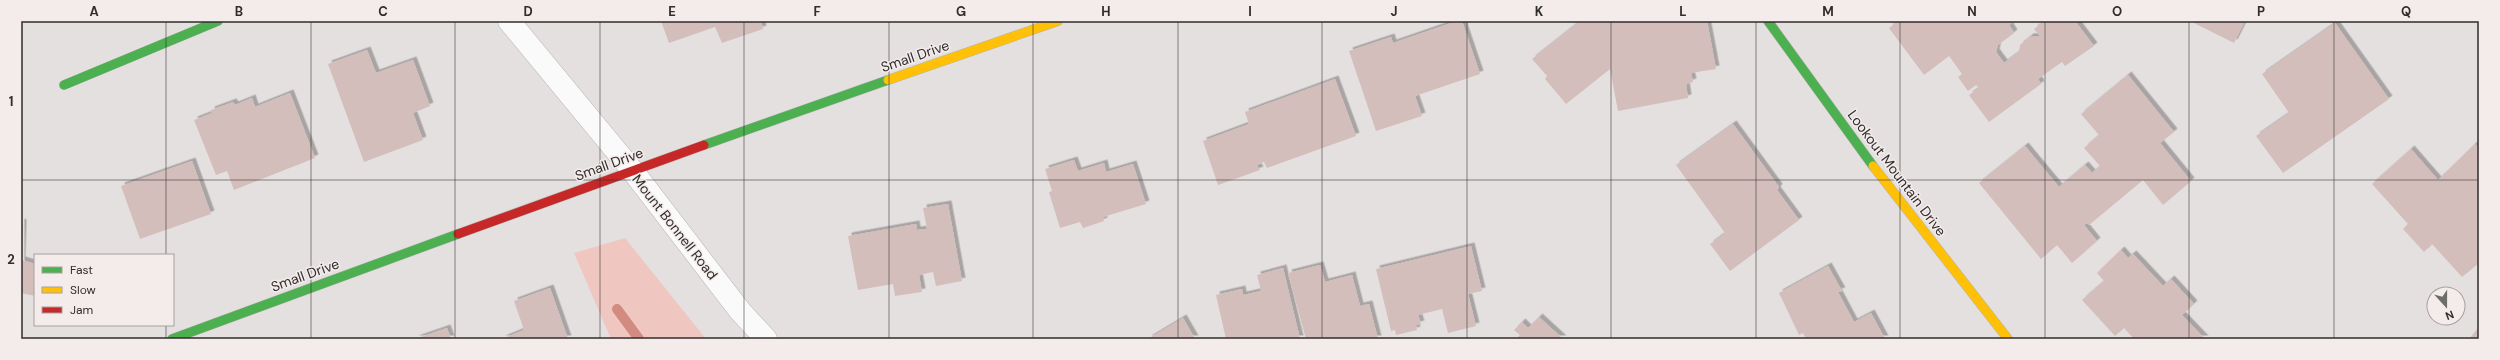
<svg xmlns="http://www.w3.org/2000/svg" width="2500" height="360" font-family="'DM Sans',sans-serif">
<defs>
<filter id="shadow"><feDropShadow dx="3.5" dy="-3.5" stdDeviation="0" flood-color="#0004"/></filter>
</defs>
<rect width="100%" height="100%" fill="#e5e0e0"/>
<!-- green -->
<polygon fill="#efc7c0" points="625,238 706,339 611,339 574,253"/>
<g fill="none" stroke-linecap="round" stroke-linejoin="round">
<!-- stream -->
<polyline stroke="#d18b81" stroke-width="10" points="617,309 639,339"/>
</g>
<!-- building -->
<g fill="#d3bebb" filter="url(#shadow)">
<polygon points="661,21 761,21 763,29 722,43 715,27 669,43"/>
<polygon points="1457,21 1462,21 1480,74 1415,96 1422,116 1376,131 1349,51 1391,37 1393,43"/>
<polygon points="1580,21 1707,21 1716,69 1691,73 1693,82 1686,84 1688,98 1618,111 1610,69 1566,104 1545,79 1547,76 1532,59"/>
<polygon points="1898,21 2014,21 2009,25 2014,33 1998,45 1996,52 2004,63 2019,52 2020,45 2030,37 2040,36 2034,29 2044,21 2075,21 2094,46 2065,66 2062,62 2038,79 2041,84 1989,122 1969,95 1979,88 1976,85 1968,91 1958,77 1962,74 1949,56 1924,75 1889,28"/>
<polygon points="2196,21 2245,21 2234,43 2194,23"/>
<polygon points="2335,23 2389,99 2283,173 2256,136 2289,113 2262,74"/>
<polygon points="367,50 376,73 413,60 430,106 413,113 423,140 364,162 328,64"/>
<polygon points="2128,75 2174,132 2160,143 2191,181 2163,205 2143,180 2089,225 2087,223 2084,225 2097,241 2072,263 2057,245 2041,259 1979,183 2025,146 2059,187 2085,165 2092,173 2100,166 2084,148 2099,135 2081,114"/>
<polygon points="1335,79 1356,136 1267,168 1264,162 1257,165 1260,170 1218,185 1203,141 1249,124 1245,112"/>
<polygon points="290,93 315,158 234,190 227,171 216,175 194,120 212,113 211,110 233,102 235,105 252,98 255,107"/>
<polygon points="1733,124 1779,187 1777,190 1799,220 1730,271 1710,244 1725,233 1676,165"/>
<polygon points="2475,144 2479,148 2479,208 2477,210 2479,212 2479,263 2462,277 2432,244 2424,252 2403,229 2408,224 2372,184 2411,149 2438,180"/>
<polygon points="1074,160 1078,171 1104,163 1106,172 1133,164 1146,204 1103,217 1104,221 1083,228 1080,222 1060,228 1049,192 1052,191 1045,169"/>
<polygon points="192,161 211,214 140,239 121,186"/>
<polygon points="948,204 962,281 936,286 933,272 919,275 922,292 895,296 893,284 858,290 848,236 916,224 917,230 927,229 923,208"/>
<polygon points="21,222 23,223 22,260 35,264 35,296 21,293"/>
<polygon points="1471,246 1482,291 1468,294 1476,326 1448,333 1442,309 1418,315 1421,324 1416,325 1417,330 1396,335 1395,330 1391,331 1376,269"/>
<polygon points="2121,250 2128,258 2133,254 2163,286 2171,279 2194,304 2182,315 2205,339 2134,339 2124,328 2115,336 2082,300 2104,281 2097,273"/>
<polygon points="1320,265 1325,282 1352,275 1360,306 1369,304 1378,339 1306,339 1288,273"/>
<polygon points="1828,266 1842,291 1838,292 1854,322 1871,313 1885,339 1806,339 1803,333 1799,335 1779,293"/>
<polygon points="1283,268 1300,339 1226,339 1216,295 1242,289 1243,295 1261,291 1257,275"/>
<polygon points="550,288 568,339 502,339 524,330 514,301"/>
<polygon points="1539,317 1563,339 1516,339 1520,335 1514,330 1522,322 1528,328"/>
<polygon points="1183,318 1195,339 1148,339"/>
<polygon points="2479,327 2479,339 2469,339"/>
<polygon points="447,328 451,339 415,339"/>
</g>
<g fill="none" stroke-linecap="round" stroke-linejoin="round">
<defs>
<polyline id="street" points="509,21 632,170 740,311 766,339"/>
<g id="fast">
<polyline points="1768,21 1873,166"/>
<polyline points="64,85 218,21"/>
<polyline points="704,145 888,80"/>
<polyline points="172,339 458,234"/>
</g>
<g id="slow">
<polyline points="888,80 1058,21"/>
<polyline points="1873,166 2008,339"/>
</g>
<polyline id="jam" points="458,234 704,145"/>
</defs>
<!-- street casing -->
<use href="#street" stroke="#b6b2b2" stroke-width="23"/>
<!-- fast casing -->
<use href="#fast" stroke="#b6b2b2" stroke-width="10"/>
<!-- slow casing -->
<use href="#slow" stroke="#b6b2b2" stroke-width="10"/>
<!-- jam casing -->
<use href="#jam" stroke="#b6b2b2" stroke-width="10"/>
<!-- street -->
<use href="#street" stroke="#fbfafa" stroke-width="22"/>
<!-- fast -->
<use href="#fast" stroke="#4caf50" stroke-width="9"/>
<!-- slow -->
<use href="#slow" stroke="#ffc107" stroke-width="9"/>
<!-- jam -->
<use href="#jam" stroke="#c62828" stroke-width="9"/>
</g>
<!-- grid -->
<path fill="none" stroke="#302d2d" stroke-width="1" stroke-opacity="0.55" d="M166,21V255M311,21V339M455,21V339M600,21V339M744,21V339M889,21V339M1033,21V339M1178,21V339M1322,21V339M1467,21V339M1611,21V339M1756,21V339M1900,21V339M2045,21V339M2189,21V339M2334,21V339M21,180H2479M166,325V339"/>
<g text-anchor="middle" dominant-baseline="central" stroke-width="3" stroke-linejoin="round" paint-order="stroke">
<!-- street labels -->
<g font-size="14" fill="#302d2d" stroke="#f4eceb">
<text transform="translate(915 56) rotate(-19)">Small Drive</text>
<text transform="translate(609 164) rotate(-20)">Small Drive</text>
<text transform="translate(1897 173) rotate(53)">Lookout Mountain Drive</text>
<text transform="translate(675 227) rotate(52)">Mount Bonnell Road</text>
<text transform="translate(305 275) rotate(-20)">Small Drive</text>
</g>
</g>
<!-- border -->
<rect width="2500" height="360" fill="none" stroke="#f4eceb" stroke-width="44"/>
<!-- legend -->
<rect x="34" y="254" width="140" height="72" fill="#f4eceb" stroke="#a6a09f"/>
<rect x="42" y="267" width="20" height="6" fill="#4caf50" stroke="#a6a09f"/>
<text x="70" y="274" font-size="12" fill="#302d2d">Fast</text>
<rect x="42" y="287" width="20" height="6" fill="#ffc107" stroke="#a6a09f"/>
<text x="70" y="294" font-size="12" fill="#302d2d">Slow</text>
<rect x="42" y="307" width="20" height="6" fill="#c62828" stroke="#a6a09f"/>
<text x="70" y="314" font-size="12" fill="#302d2d">Jam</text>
<!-- north arrow -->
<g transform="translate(2446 306) rotate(159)"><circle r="19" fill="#f4eceb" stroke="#a6a09f"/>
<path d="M0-3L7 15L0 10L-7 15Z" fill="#6f6c6c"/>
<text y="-6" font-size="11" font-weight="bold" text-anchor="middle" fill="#302d2d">N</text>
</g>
<rect x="22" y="22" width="2456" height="316" fill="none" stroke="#302d2d" stroke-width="1.5"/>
<g font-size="13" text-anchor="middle" font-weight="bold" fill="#302d2d">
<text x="94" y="16">A</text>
<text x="239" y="16">B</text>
<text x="383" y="16">C</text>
<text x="528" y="16">D</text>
<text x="672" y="16">E</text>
<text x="817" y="16">F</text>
<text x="961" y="16">G</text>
<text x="1106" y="16">H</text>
<text x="1250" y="16">I</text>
<text x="1394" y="16">J</text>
<text x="1539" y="16">K</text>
<text x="1683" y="16">L</text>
<text x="1828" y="16">M</text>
<text x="1972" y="16">N</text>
<text x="2117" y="16">O</text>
<text x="2261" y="16">P</text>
<text x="2406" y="16">Q</text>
<text x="11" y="106">1</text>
<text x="11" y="264">2</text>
</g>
</svg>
